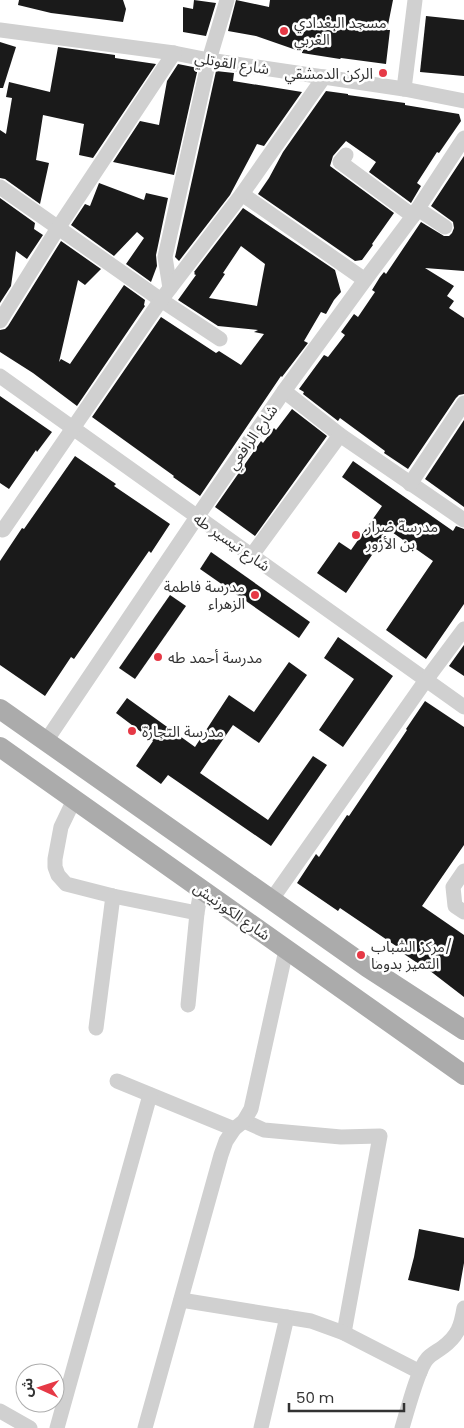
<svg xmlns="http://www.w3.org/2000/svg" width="464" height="1428" font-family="Poppins,'Noto Sans Arabic',sans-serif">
<rect width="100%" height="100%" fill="#fff"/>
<!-- building -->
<g fill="#1a1a1a" fill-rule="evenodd">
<polygon points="19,0 123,0 126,9 123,22 51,13 18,5"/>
<polygon points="194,0 216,3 206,36 183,32 183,7 193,9"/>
<polygon points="236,0 269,7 270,0 393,0 387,30 390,30 386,64 341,58 340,59 302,53 302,52 256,36 228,31"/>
<polygon points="426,16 464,20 464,76 420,72"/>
<polygon points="0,42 16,47 3,88 0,88"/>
<polygon points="58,47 115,55 115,58 156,64 93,158 79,155 84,124 43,115 36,160 49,163 40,204 5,179 0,178 0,130 6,134 12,98 6,97 9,82 50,92"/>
<polygon points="178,64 198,68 174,175 113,162 140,121 159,125 167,81"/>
<polygon points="216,71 234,73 233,81 302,92 264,146 257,144 230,195 179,261 175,257"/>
<polygon points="326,91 348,94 348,95 405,103 405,105 459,114 461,121 439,153 437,152 417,183 421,186 411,203 369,172 376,162 346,141 333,156 330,166 394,213 372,244 373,245 362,260 355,261 258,194 269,178 283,152"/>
<polygon points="464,156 464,271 425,268 454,286 447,296 454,301 449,308 464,318 464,394 459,395 456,398 408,469 384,453 385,451 340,418 338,421 303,394 304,392 299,389 324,355 328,357 345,335 341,332 354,314 358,317 375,292 372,290 380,277 384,272 386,274 421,222 444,236 449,236 452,233 454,228 453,222 431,206"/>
<polygon points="99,183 144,200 146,193 168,198 156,255 157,266 151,282 126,264 144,238 137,232 114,256 71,225 85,204 90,206"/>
<polygon points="0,198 35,223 34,229 43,235 27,259 16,251 11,286 0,303"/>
<path d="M243,208L335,270L341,292L334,300L326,314L321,312L304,341L308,343L282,377L281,376L200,496L173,477L174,476L92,417L161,317L216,353L219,351L241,365L264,334L254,332L258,330L218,326L178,300L196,275L194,274L195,273L194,272ZM241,246L265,264L257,306L209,298L225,274L223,273Z"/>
<polygon points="61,241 101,269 85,285 78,280 59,362 61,359 70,364 124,285 145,300 144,305 145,306 77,406 33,373 0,352 0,330 5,329 8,326"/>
<polygon points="0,396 52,432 37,452 36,450 9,489 0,483"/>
<polygon points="292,409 327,436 255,536 215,507 261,441 263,443 274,428 276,430"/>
<polygon points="464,420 464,507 425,479"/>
<polygon points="75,456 116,484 114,486 170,524 151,553 149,551 74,659 71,657 45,696 0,665 0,561 22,528 24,529"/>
<polygon points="353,461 453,531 456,526 464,529 464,604 426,659 386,630 433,561 389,530 346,593 317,573 339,542 351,550 382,506 342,477"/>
<polygon points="211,552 310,622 299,638 200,569"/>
<polygon points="170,595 186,606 135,679 119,668"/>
<polygon points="338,637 393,676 343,747 319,730 354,679 324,658"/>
<polygon points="464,645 464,676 449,666"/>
<polygon points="289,662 307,675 259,743 233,725 200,773 268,820 313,756 327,765 271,846 168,775 161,784 136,766 153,741 116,713 127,698 195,747 229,695 254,712"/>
<polygon points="425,701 464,727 464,845 422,906 464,935 464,997 425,967 425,968 398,950 399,948 340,908 338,911 297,883 316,854 319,857 347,815 349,816 407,730 406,729"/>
<polygon points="419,1229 464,1238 464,1263 459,1291 408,1280 414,1257"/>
</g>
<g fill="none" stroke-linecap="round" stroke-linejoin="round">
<!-- minor -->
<g stroke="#d0d0d0" stroke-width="15">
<polyline points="0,30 174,53 209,60 404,89 464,101"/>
<polyline points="404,89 415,0"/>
<polyline points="346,155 340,162 413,216"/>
<polyline points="0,187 161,300 220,339"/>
<polyline points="242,194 365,280"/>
<polyline points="418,209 445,227"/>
<polyline points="170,288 165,257 209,60 227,0"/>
<polyline points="0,321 58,228 174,53"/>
<polyline points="0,376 464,707"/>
<polyline points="284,391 340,435 464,520"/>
<polyline points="410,484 464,403"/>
<polyline points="3,530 161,300 242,194 324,77"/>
<polyline points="252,555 340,435"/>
<polyline points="46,741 197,517 284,391 365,280 413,216 464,138"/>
<polyline points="74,800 61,827 55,859 55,867 58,875 66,884 113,896 197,913"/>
<polyline points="464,871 453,887 455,906 464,912"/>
<polyline points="272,899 426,680 464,629"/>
<polyline points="188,1005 197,913 201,890"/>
<polyline points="96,1028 113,896"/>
<polyline points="117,1081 234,1129"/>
<polyline points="244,1121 264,1130 341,1137 380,1136 344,1333"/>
<polyline points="181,1300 311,1321 344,1333 420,1372"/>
<polyline points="0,1411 30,1428"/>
<polyline points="57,1428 150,1095"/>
<polyline points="145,1428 221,1155 226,1141 234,1129 244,1121 251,1109 286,950"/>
<polyline points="261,1428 287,1317"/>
<path d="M402,1428C407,1412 418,1369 427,1359C431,1354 438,1351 443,1347C458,1336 461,1326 464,1308"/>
</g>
<!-- major -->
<g stroke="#ababab" stroke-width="20">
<polyline points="0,709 367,967 464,1030"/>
<polyline points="0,747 464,1075"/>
</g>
</g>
<!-- markers -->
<g fill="#e63946" stroke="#fff" stroke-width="2">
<circle cx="284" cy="31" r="5"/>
<circle cx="383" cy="73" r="5"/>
<circle cx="356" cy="535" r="5"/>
<circle cx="255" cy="595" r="5"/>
<circle cx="158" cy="657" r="5"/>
<circle cx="132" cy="731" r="5"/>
<circle cx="361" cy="955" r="5"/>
</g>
<g text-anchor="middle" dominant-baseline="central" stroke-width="5" stroke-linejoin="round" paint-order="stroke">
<!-- poi labels -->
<g font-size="15" fill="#333" stroke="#fff" text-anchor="start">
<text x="294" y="22">مسجد البغدادي<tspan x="294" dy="17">الغربي</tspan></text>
<text x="373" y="73" text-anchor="end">الركن الدمشقي</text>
<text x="366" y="526">مدرسة ضرار<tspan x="366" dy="17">بن الأزور</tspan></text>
<text x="245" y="586" text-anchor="end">مدرسة فاطمة<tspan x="245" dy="17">الزهراء</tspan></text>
<text x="168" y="657">مدرسة أحمد طه</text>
<text x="142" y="731">مدرسة التجارة</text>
<text x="371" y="946">مركز الشباب/<tspan x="371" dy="17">التميز بدوما</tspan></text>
</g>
<!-- street labels -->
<g font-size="15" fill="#333" stroke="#fff">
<text transform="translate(232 63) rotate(9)">شارع القوتلي</text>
<text transform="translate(252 437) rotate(-55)">شارع الرافعي</text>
<text transform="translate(232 542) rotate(35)">شارع تيسير طه</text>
<text transform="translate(232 911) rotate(35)">شارع الكورنيش</text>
</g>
</g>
<!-- north arrow -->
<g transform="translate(40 1388) rotate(273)"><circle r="24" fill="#ffffff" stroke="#adadad"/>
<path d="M0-4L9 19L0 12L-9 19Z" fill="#e63946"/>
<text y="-8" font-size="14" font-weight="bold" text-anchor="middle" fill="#333333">ش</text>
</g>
<!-- scale -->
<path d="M289 1403v8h115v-8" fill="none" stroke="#333333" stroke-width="2.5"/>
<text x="296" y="1403" font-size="15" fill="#333333" stroke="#ffffff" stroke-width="4" paint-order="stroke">50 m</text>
</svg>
